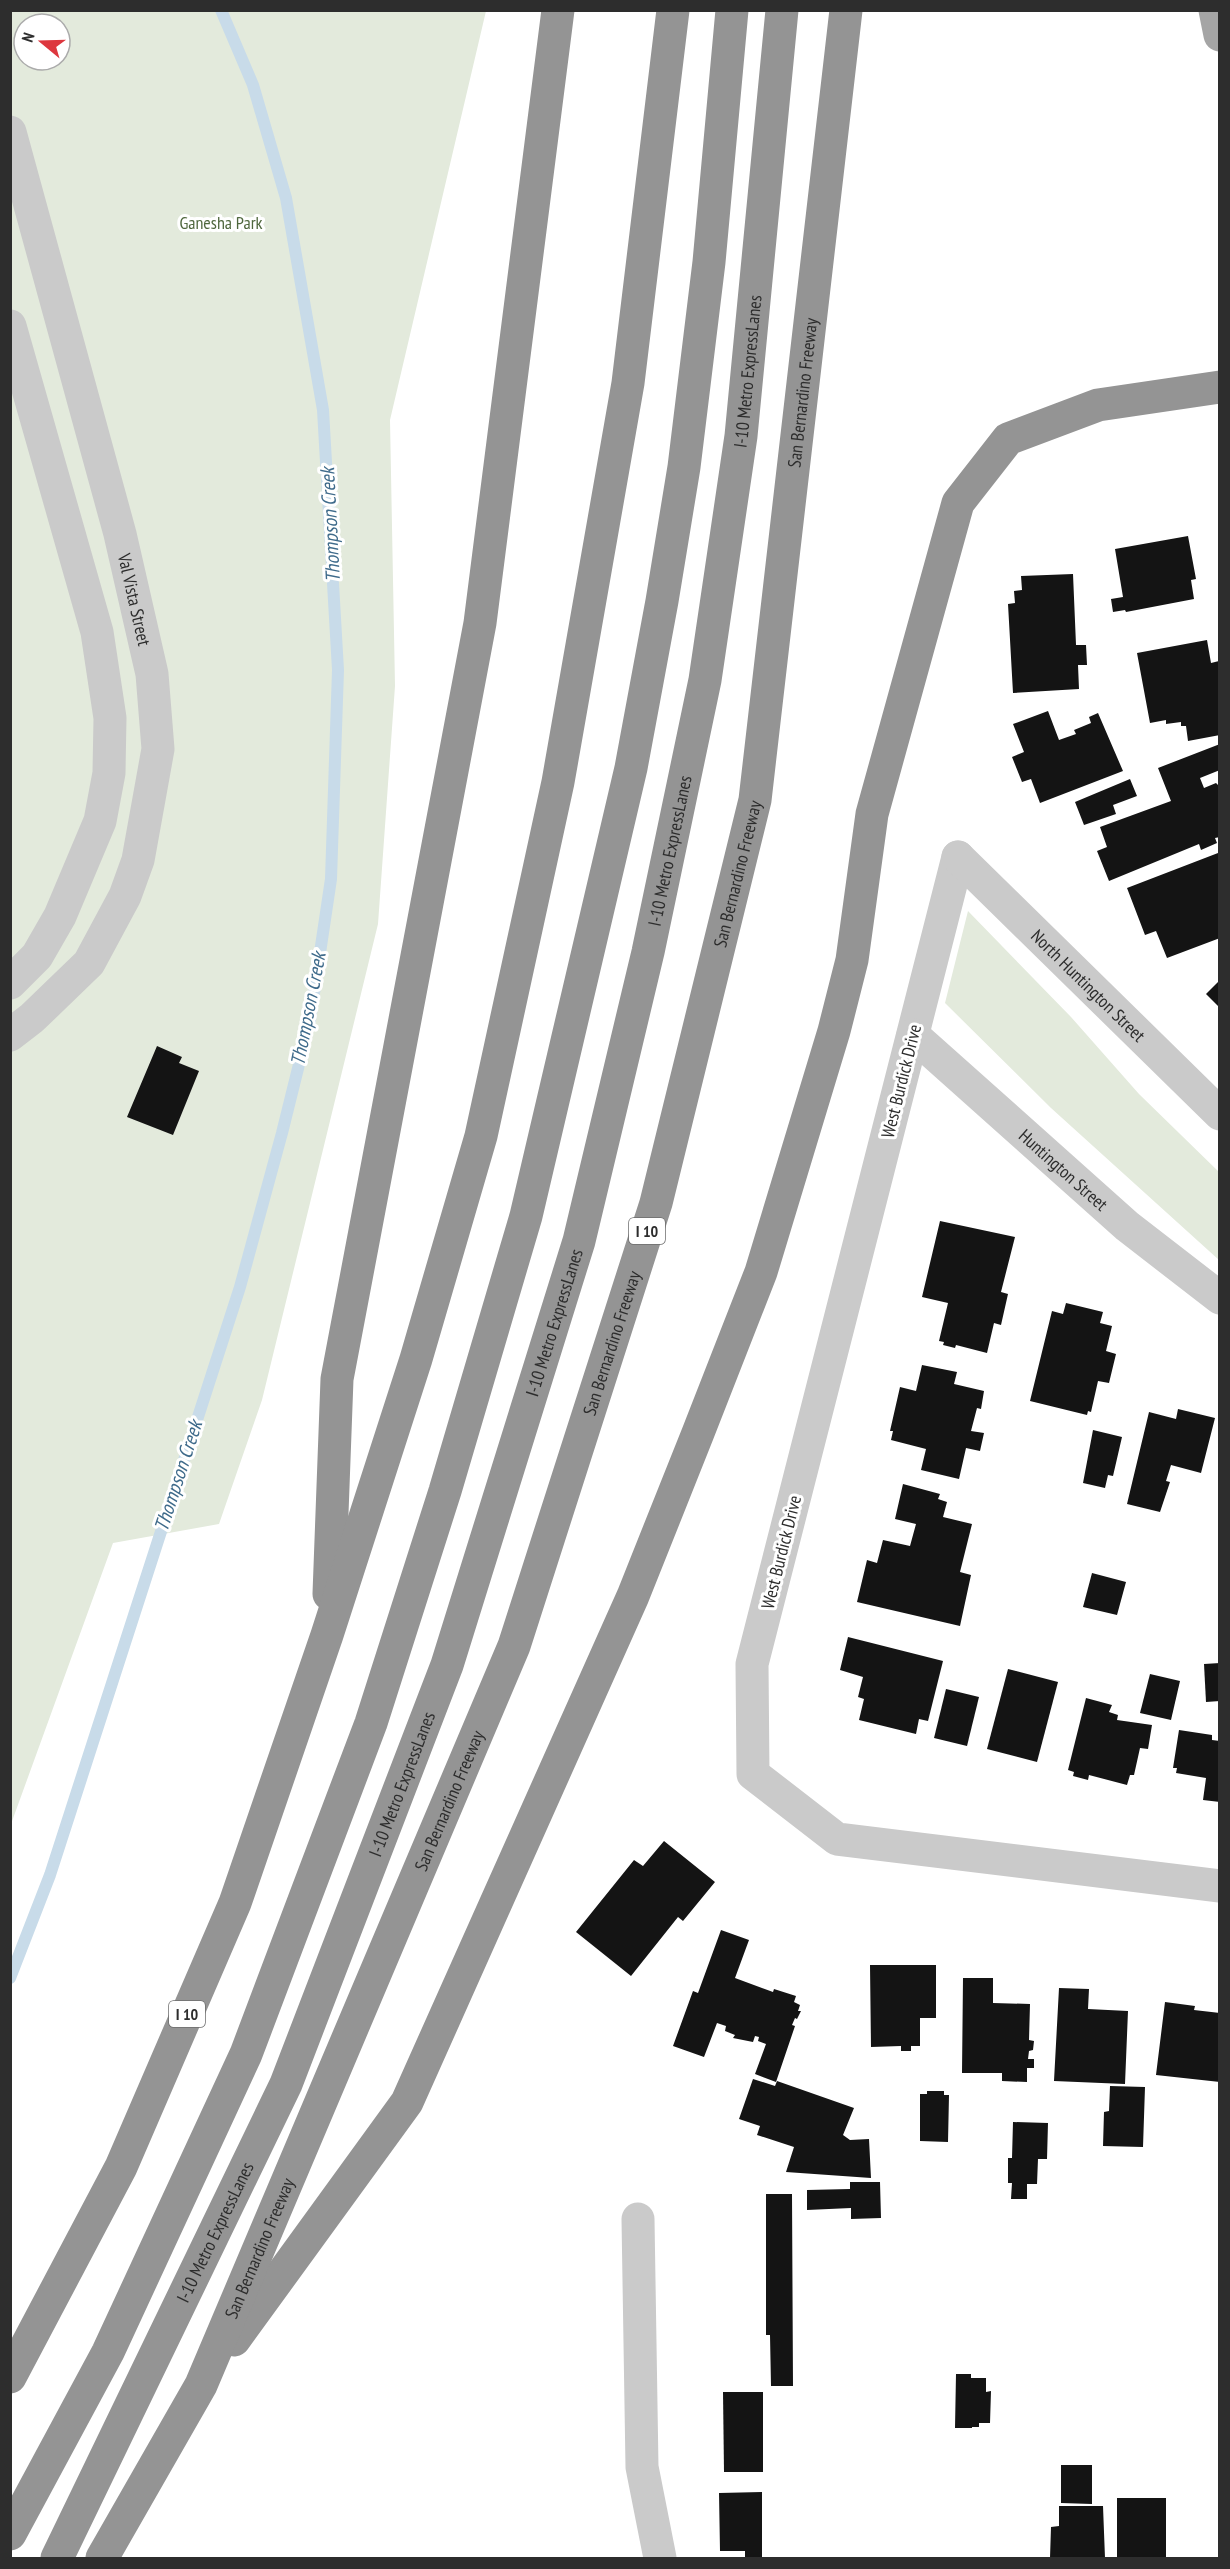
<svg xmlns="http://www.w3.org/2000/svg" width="1230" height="2569" font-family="'PT Sans Narrow',sans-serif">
<rect width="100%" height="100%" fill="#fff"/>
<!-- green -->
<g fill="#e3eadc" fill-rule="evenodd">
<path d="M11,11H486L390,420L395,686L378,924L262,1400L219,1524L113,1543L11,1824ZM24,24H60V60H24Z"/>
<polygon points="968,911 1071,1017 1139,1094 1219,1172 1219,1260 1051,1108 945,1003"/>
</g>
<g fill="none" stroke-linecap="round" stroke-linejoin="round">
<!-- stream -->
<polyline stroke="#c8dbe9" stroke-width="12" points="10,1978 50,1875 240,1287 282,1133 310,1020 331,879 338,670 323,410 286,198 253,85 221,10"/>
</g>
<!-- building -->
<g fill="#141414">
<polygon points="1188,536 1196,579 1191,580 1194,599 1126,612 1125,610 1113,612 1111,599 1123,597 1115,549"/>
<polygon points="1073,574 1076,645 1086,645 1087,665 1078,665 1079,689 1013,693 1008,604 1015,603 1014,591 1022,590 1021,576"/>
<polygon points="1207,640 1211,663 1219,661 1220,665 1220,703 1218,704 1220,735 1188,741 1186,726 1181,726 1181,722 1166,724 1166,720 1150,723 1137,653"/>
<polygon points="1048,711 1059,740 1076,734 1074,730 1091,723 1089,717 1098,713 1123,771 1040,803 1031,779 1022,782 1012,757 1024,752 1013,724"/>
<polygon points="1220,744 1220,770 1200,778 1204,788 1216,783 1220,787 1220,837 1215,838 1217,843 1201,850 1199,844 1109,881 1097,851 1107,847 1100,827 1171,801 1158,768"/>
<polygon points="1130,779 1137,796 1113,805 1116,814 1084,825 1075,802"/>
<polygon points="1218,853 1220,858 1220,938 1167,958 1156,931 1145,935 1127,888"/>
<polygon points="1220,980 1220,1008 1206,994"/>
<polygon points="157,1046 182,1057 179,1063 199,1071 173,1135 127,1117"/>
<polygon points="940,1221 1015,1237 1001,1292 1008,1294 1001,1325 994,1323 987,1353 956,1345 955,1348 943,1345 944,1342 939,1341 948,1303 922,1297"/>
<polygon points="1066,1303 1103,1312 1100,1323 1112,1326 1106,1351 1116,1354 1109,1383 1098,1381 1091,1412 1088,1411 1087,1415 1030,1401 1052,1311 1063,1314"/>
<polygon points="922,1365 957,1372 954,1384 984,1391 981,1409 977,1408 971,1431 984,1433 980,1451 966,1448 959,1479 921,1470 926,1449 891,1440 893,1431 890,1431 900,1387 916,1391"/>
<polygon points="1178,1409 1215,1418 1201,1473 1171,1465 1166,1481 1170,1482 1160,1512 1127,1504 1149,1412 1176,1419"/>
<polygon points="1093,1430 1122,1437 1113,1476 1108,1475 1105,1488 1083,1483"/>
<polygon points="903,1484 940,1494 938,1499 947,1502 943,1517 972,1524 960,1572 971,1575 960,1626 857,1602 867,1560 877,1563 883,1540 910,1546 916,1524 895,1519"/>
<polygon points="1092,1573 1126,1582 1117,1615 1083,1607"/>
<polygon points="848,1637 943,1661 928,1721 919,1719 916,1734 859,1720 864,1699 858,1697 863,1677 840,1670"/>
<polygon points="1220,1663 1220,1701 1206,1702 1204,1664"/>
<polygon points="1008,1669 1058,1682 1037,1762 987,1749"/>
<polygon points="1150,1674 1180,1681 1171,1720 1140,1713"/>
<polygon points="946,1689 979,1697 967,1746 934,1738"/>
<polygon points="1086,1698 1112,1705 1109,1712 1118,1715 1117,1720 1152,1725 1148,1749 1140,1748 1134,1775 1130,1775 1127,1785 1089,1775 1088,1780 1073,1776 1074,1772 1068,1770"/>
<polygon points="1179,1730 1212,1735 1212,1740 1220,1741 1220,1802 1203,1800 1206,1778 1176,1773 1177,1768 1173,1768"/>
<polygon points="664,1841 715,1882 683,1921 678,1917 631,1976 576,1932 634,1860 643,1866"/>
<polygon points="721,1930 749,1940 735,1978 773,1992 774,1989 796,1996 794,2002 800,2005 798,2011 801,2011 797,2019 795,2018 792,2025 795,2026 776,2082 755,2074 766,2044 758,2041 759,2037 755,2036 753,2042 733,2038 735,2035 725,2031 726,2026 717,2023 704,2057 673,2046 693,1991 698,1993"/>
<polygon points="870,1965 936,1965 936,2018 920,2018 920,2046 911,2046 911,2051 901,2051 901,2046 871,2047"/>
<polygon points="963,1978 993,1978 993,2003 1030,2004 1029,2040 1034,2041 1033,2050 1029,2051 1028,2059 1034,2059 1034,2068 1027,2068 1027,2082 1002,2081 1002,2073 962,2073"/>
<polygon points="1059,1988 1089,1989 1088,2009 1128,2011 1125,2084 1054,2081"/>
<polygon points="1165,2002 1195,2006 1194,2010 1220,2013 1220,2082 1156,2075"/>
<polygon points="753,2079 775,2086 777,2081 854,2108 843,2135 850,2140 869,2139 871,2178 786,2172 794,2147 757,2135 760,2126 739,2119"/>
<polygon points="1110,2086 1145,2087 1143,2147 1103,2146 1104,2112 1109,2111"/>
<polygon points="927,2091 944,2091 944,2095 949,2095 948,2142 920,2141 920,2094 927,2094"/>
<polygon points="1013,2122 1048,2123 1047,2159 1038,2159 1037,2184 1027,2184 1027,2199 1011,2199 1012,2183 1008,2183 1008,2158 1012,2158"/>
<polygon points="850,2182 880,2182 881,2218 851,2219 851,2208 807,2210 807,2190 850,2189"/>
<polygon points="766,2194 792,2194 793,2386 771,2386 770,2335 766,2335"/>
<polygon points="956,2374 971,2374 971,2378 986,2378 986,2392 991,2391 990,2423 979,2423 979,2427 972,2427 972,2428 955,2428"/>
<polygon points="723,2392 763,2392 763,2472 724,2472"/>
<polygon points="1061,2465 1092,2465 1092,2504 1061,2503"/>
<polygon points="762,2492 762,2558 745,2558 745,2551 720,2551 719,2493"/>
<rect x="1117" y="2498" width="49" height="60"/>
<polygon points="1059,2506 1103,2506 1105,2558 1050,2558 1051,2527 1059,2526"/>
</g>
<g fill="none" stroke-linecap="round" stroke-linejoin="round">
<!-- minor -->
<g stroke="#cacaca" stroke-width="33">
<path id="s1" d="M10,132L120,534L152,674L158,749L138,860L125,896L89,963L32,1018L10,1035"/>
<polyline points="10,326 97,632 110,718 109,773 100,821 60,916 37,956 10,983"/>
<polyline points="958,857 752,1664 753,1774 837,1839 1220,1886"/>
<path id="s2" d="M958,857L1220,1114"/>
<path id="s3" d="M913,1035L1127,1226L1220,1298"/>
<polyline points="638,2219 642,2467 660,2558"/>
</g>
<!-- major -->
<polyline stroke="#a5a5a5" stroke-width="33" points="1215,10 1220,35"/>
<!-- highway -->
<g stroke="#949494" stroke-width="33">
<polyline points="329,1594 337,1379 480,623 558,10"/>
<polyline points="234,2340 407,2102 633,1596 698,1433 761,1272 834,1031 852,960 872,814 958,503 1008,439 1098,405 1220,387"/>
<polyline points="10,2377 121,2167 235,1903 327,1635 416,1359 481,1136 558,782 628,383 673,10"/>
<polyline points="10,2534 108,2352 246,2054 371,1723 445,1491 526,1216 631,768 662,601 684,467 709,262 732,10"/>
<path id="s4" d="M57,2558L286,2084L447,1665L579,1241L648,952L705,680L741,436L782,10"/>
<path id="s5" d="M102,2558L201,2385L514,1646L656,1203L755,800L846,10"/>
</g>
</g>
<g text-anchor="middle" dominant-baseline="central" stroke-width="6" stroke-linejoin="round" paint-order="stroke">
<!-- shield labels -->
<g fill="#fff" stroke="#6c6c6c" stroke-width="1.5">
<rect x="629" y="1218" width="36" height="26" rx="4.5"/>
<rect x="169" y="2001" width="36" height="26" rx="4.5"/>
</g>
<g font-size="16" font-weight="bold" fill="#2d2d2d">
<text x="647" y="1231">I 10</text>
<text x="187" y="2014">I 10</text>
</g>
<!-- park labels -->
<g font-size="18" fill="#4f673d" stroke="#fff">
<text x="221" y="222">Ganesha Park</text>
</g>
<!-- street labels -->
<g font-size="18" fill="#2d2d2d" stroke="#fff">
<text stroke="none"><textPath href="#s4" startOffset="2306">I-10 Metro ExpressLanes</textPath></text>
<text stroke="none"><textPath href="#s5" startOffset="2292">San Bernardino Freeway</textPath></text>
<text stroke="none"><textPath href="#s1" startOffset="484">Val Vista Street</textPath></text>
<text stroke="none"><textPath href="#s4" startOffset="1820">I-10 Metro ExpressLanes</textPath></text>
<text stroke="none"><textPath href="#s5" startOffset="1806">San Bernardino Freeway</textPath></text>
<text stroke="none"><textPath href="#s2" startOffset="183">North Huntington Street</textPath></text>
<text transform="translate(901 1081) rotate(-76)">West Burdick Drive</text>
<text stroke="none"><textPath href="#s3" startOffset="202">Huntington Street</textPath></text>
<text stroke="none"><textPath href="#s4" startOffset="1334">I-10 Metro ExpressLanes</textPath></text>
<text stroke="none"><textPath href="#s5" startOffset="1320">San Bernardino Freeway</textPath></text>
<text transform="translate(781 1552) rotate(-76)">West Burdick Drive</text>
<text stroke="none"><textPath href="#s4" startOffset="848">I-10 Metro ExpressLanes</textPath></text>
<text stroke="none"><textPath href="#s5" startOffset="834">San Bernardino Freeway</textPath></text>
<text stroke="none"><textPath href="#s4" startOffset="362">I-10 Metro ExpressLanes</textPath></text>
<text stroke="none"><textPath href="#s5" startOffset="348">San Bernardino Freeway</textPath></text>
</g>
<!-- water labels -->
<g font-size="20" font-style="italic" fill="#3f6b8b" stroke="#fff">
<text transform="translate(330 525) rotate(-93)">Thompson Creek</text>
<text transform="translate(308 1009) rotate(-79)">Thompson Creek</text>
<text transform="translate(178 1476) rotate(-72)">Thompson Creek</text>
</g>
</g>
<!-- border -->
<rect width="1230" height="2569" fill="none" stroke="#2d2d2d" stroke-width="24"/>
<!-- north arrow -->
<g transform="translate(42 42) rotate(289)"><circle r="28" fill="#ffffff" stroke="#ababab" stroke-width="1.5"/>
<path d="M0-4.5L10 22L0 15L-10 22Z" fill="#dd373e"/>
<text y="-9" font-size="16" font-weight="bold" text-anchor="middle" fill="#2d2d2d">N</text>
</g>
</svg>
